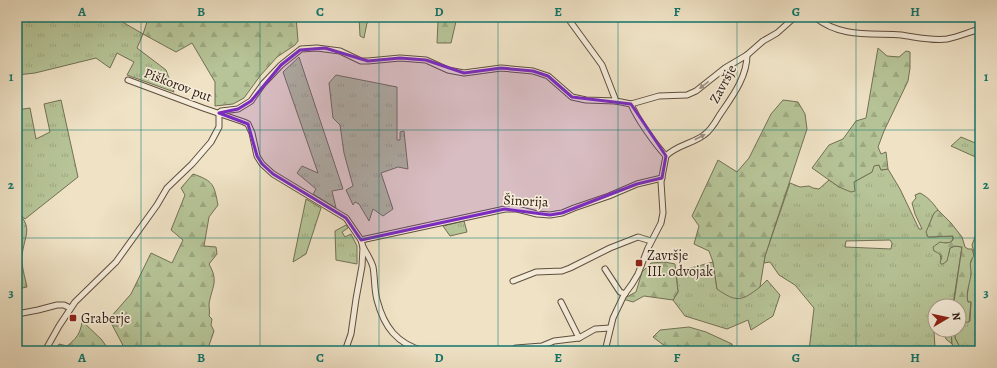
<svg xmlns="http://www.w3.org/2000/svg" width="997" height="368" font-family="Alegreya,serif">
<defs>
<pattern id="grass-tufts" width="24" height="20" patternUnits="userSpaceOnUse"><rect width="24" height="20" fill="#b6c497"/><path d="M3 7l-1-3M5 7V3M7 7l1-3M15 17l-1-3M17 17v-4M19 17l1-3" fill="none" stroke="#9da881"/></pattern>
<pattern id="forest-firs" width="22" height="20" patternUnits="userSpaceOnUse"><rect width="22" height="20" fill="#b6c497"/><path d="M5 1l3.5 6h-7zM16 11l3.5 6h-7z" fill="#9da881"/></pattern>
</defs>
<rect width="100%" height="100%" fill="#efe2c5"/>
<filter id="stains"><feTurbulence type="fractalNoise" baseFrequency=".005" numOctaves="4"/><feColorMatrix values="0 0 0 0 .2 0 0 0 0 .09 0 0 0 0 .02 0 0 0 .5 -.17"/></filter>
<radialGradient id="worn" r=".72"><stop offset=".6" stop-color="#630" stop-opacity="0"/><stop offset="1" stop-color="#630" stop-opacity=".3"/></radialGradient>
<!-- grass -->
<g fill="url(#grass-tufts)" stroke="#727055" fill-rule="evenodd">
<polygon points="17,17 114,17 143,34 137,48 166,70 174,92 127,75 134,62 117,53 110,68 96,58 35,73 17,75"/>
<polygon points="299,57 343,189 332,191 336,208 313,194 316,189 297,173 302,166 318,173 283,72"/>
<polygon points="336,75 397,87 397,140 400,140 400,132 404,131 408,169 398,167 381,173 393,209 383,216 373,209 369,221 359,204 355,202 353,205 346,190 353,186 344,153 340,125 333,118 329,83"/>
<polygon points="61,100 78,177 25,219 17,212 17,158 21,154 17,153 17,110 30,108 36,139 50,132 44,104"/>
<polygon points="961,137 980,145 980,159 951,146"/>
<path d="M873,165H879L881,170L888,169L900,189L919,229H922L915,214L912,203L916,198L915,195L920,193C928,197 933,203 938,210C931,216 928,227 929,237L953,236V238L951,243H944L940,253L941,260L949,253L950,248L955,246L962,247L953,304L952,306H935L934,332L935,347L932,351H809L814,308L795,285L779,275L770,262L764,263L765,256L790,183L800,187L809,186L813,188L819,189L829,180L839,187L854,182L872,172ZM890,240L892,243L891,249L845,247L846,241Z"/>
<polygon points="306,199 321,208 306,254 293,262"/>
<polygon points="464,221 467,232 450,236 443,226"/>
<polygon points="346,225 348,228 342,232 345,237 351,234 357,246 357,264 336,260 335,231"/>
<polygon points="980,227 980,351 962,351 955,338 955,330 959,330 959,323 970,321 971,302 968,302 967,298 969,279 971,275 970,265 974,252 972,245 976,234"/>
<polygon points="713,262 717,289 760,287 767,280 780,295 773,316 751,330 748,320 727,329 685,316 673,300 678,292 676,272"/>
<polygon points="942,330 951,330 952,344 946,339"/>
</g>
<!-- forest -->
<g fill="url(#forest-firs)" stroke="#727055">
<polygon points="146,17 296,17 298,41 295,45 277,57 260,76 244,98 233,104 215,106 215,82 192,43 176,52 143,34 148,19"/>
<polygon points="359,17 376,17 367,23 364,38 360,36"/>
<polygon points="448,17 457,17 451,43 437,43 438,21 447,22"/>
<polygon points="878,48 887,56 899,57 906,51 910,52 910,68 908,81 884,131 878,147 881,154 886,152 888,169 881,170 879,165 874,166 872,172 854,182 855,191 851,192 839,187 812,168 829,145 843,139 856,121 866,118"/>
<path d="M783,100L798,102L805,114L807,129L765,256L760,287C742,301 737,303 717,289L713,262L709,251L694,244L699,226L692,216L718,160L737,172L749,158L771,114Z"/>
<path d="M193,174C214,181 214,185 218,205L209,217L204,246L216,247L217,254L209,264C219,282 212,286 209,304C209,308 210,312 209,316L212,319L211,325L214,331L207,351H126L109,319L131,294L151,253L172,263L183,240L171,230L185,195L181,188Z"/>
<path d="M938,210L951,223L962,237L965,247L968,249H972L974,256C973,257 972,258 972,259C969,263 971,268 971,272C971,282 965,292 968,302H971L969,322L959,323V306H952L954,302L962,247L955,246L950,248L947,261L943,264H941L940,262C944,256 939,253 934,251L933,247L940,242C945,243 949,244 953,240V236L928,237L926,232L934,213Z"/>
<path d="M17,212C34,228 24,236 22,256C21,265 25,277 27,287L17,289Z"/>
<polygon points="665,262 675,264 678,292 673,300 644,296 633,302 623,299 636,292 642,272 651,263"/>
<path d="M82,321L101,339L110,351H55L59,344L67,346C76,339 81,333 82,321Z"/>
<polygon points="689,327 706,332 732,344 734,351 697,351 677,345 680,351 669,351 666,347 653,337 660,330"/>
<polygon points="951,330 955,330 955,338 962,351 956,351 952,344"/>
</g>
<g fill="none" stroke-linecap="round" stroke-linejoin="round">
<defs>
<g id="minor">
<polyline points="567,17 602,65 616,101"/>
<path d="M815,17C840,38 872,33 901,35C916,37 932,41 947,39C958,37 969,32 980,29"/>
<polyline points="128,80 203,108 244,122 248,124 252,133 257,156 262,164 273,174 346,218 361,240 363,247 362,266 356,299 351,334 345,351"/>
<path d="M631,104C637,119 655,144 666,156"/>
<polyline points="219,113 221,111 238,109 251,101 263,84 281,65 301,49 317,48 340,51 361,61 368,61 400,58 426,60 448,70 464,73 501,68 533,71 548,76 572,97 586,100 616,101 631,104 659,96 687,95 696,91 725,68 747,55 763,41 777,33 795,17"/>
<polyline points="361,240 505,209 517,209 537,214 550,215 562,213 574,208 609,196 637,184 662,178"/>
<path d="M363,247C367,254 371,260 373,267C375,278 374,289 377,300C384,327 397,344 424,351"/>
<polyline points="605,269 620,292 625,294"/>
<polyline points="513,281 536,272 562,271 570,268 610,248 638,237 651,241"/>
<polyline points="561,302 579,338"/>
<polyline points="17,314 38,310 57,305 64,305 70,308"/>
<polyline points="516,348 542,346 554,341 579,338 595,329 610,328"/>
<polyline points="45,351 59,326 75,302 116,262 157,205 167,188 192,164 211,142 219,127 219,113"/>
<path d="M605,351L613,318L624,295L632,284L638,274L648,248L661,223L663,213L661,182L666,156C677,145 692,144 704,135C710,131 715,123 719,116C731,98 747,78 747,55"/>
</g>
</defs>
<!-- minor casing -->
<use href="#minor" stroke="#5f4e40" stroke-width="7"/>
<!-- minor -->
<use href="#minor" stroke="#f5ecd9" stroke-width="5"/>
</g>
<!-- one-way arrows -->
<defs><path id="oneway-solid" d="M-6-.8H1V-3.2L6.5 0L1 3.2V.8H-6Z"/></defs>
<g fill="#9c8f80">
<use href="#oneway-solid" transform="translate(704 85) rotate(142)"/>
<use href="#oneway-solid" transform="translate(700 137) rotate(-28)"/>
</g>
<!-- marked area -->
<path fill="#7b2cbf" fill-opacity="0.2" stroke="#7b2cbf" stroke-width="3" stroke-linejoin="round" d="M325,48L368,61L400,58L426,60L464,73L501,68L533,71L548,76L572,97L631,104L666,156L662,178L637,184L562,213L550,215L505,209L361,240L346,218L273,174L262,164L257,156L248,124L219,113L238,109L251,101L281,65L300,50Z"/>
<!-- grid -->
<path fill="none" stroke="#0f766e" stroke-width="1" stroke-opacity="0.55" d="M141,17V351M260,17V351M379,17V351M498,17V351M618,17V351M737,17V351M856,17V351M17,130H980M17,238H980"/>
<!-- markers -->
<g fill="#8f2418" stroke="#f5ecd9" stroke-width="1.5">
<rect x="635" y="259" width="8" height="8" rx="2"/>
<rect x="69" y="314" width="8" height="8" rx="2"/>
</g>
<g text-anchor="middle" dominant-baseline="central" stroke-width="3.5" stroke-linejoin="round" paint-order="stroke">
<!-- street labels -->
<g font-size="14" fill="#2f1d13" stroke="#f5ecd9">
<text transform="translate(723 84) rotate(-62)">Završje</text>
<text transform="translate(178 85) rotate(21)">Piškorov put</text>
<text transform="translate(526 201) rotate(3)">Šinorija</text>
</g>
<!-- poi labels -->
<g font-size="14" fill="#2f1d13" stroke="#f5ecd9" text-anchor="start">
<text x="647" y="255">Završje<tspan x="647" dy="16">III. odvojak</tspan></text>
<text x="81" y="318">Graberje</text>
</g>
</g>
<!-- margin -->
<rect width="997" height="368" fill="none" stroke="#efe2c5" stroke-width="44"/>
<!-- north arrow -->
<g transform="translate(947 318) rotate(81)"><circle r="19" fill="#f5ecd9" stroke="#a6998a"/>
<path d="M0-3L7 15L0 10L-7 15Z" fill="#8f2418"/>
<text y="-6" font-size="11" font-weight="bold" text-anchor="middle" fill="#2f1d13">N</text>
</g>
<rect x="22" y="22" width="953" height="324" fill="none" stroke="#0f766e" stroke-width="1.5"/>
<g font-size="13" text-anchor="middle" font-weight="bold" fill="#0f766e">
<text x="82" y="16">A</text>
<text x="201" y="16">B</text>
<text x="320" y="16">C</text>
<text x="439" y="16">D</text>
<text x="558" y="16">E</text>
<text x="677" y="16">F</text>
<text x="796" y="16">G</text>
<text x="915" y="16">H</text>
<text x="11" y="81">1</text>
<text x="986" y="81">1</text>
<text x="11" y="189">2</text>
<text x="986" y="189">2</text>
<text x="11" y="297">3</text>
<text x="986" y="297">3</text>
<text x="82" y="362">A</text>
<text x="201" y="362">B</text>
<text x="320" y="362">C</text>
<text x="439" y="362">D</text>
<text x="558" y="362">E</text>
<text x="677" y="362">F</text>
<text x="796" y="362">G</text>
<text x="915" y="362">H</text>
</g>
<rect width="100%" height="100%" filter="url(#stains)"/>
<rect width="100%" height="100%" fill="url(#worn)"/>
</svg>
